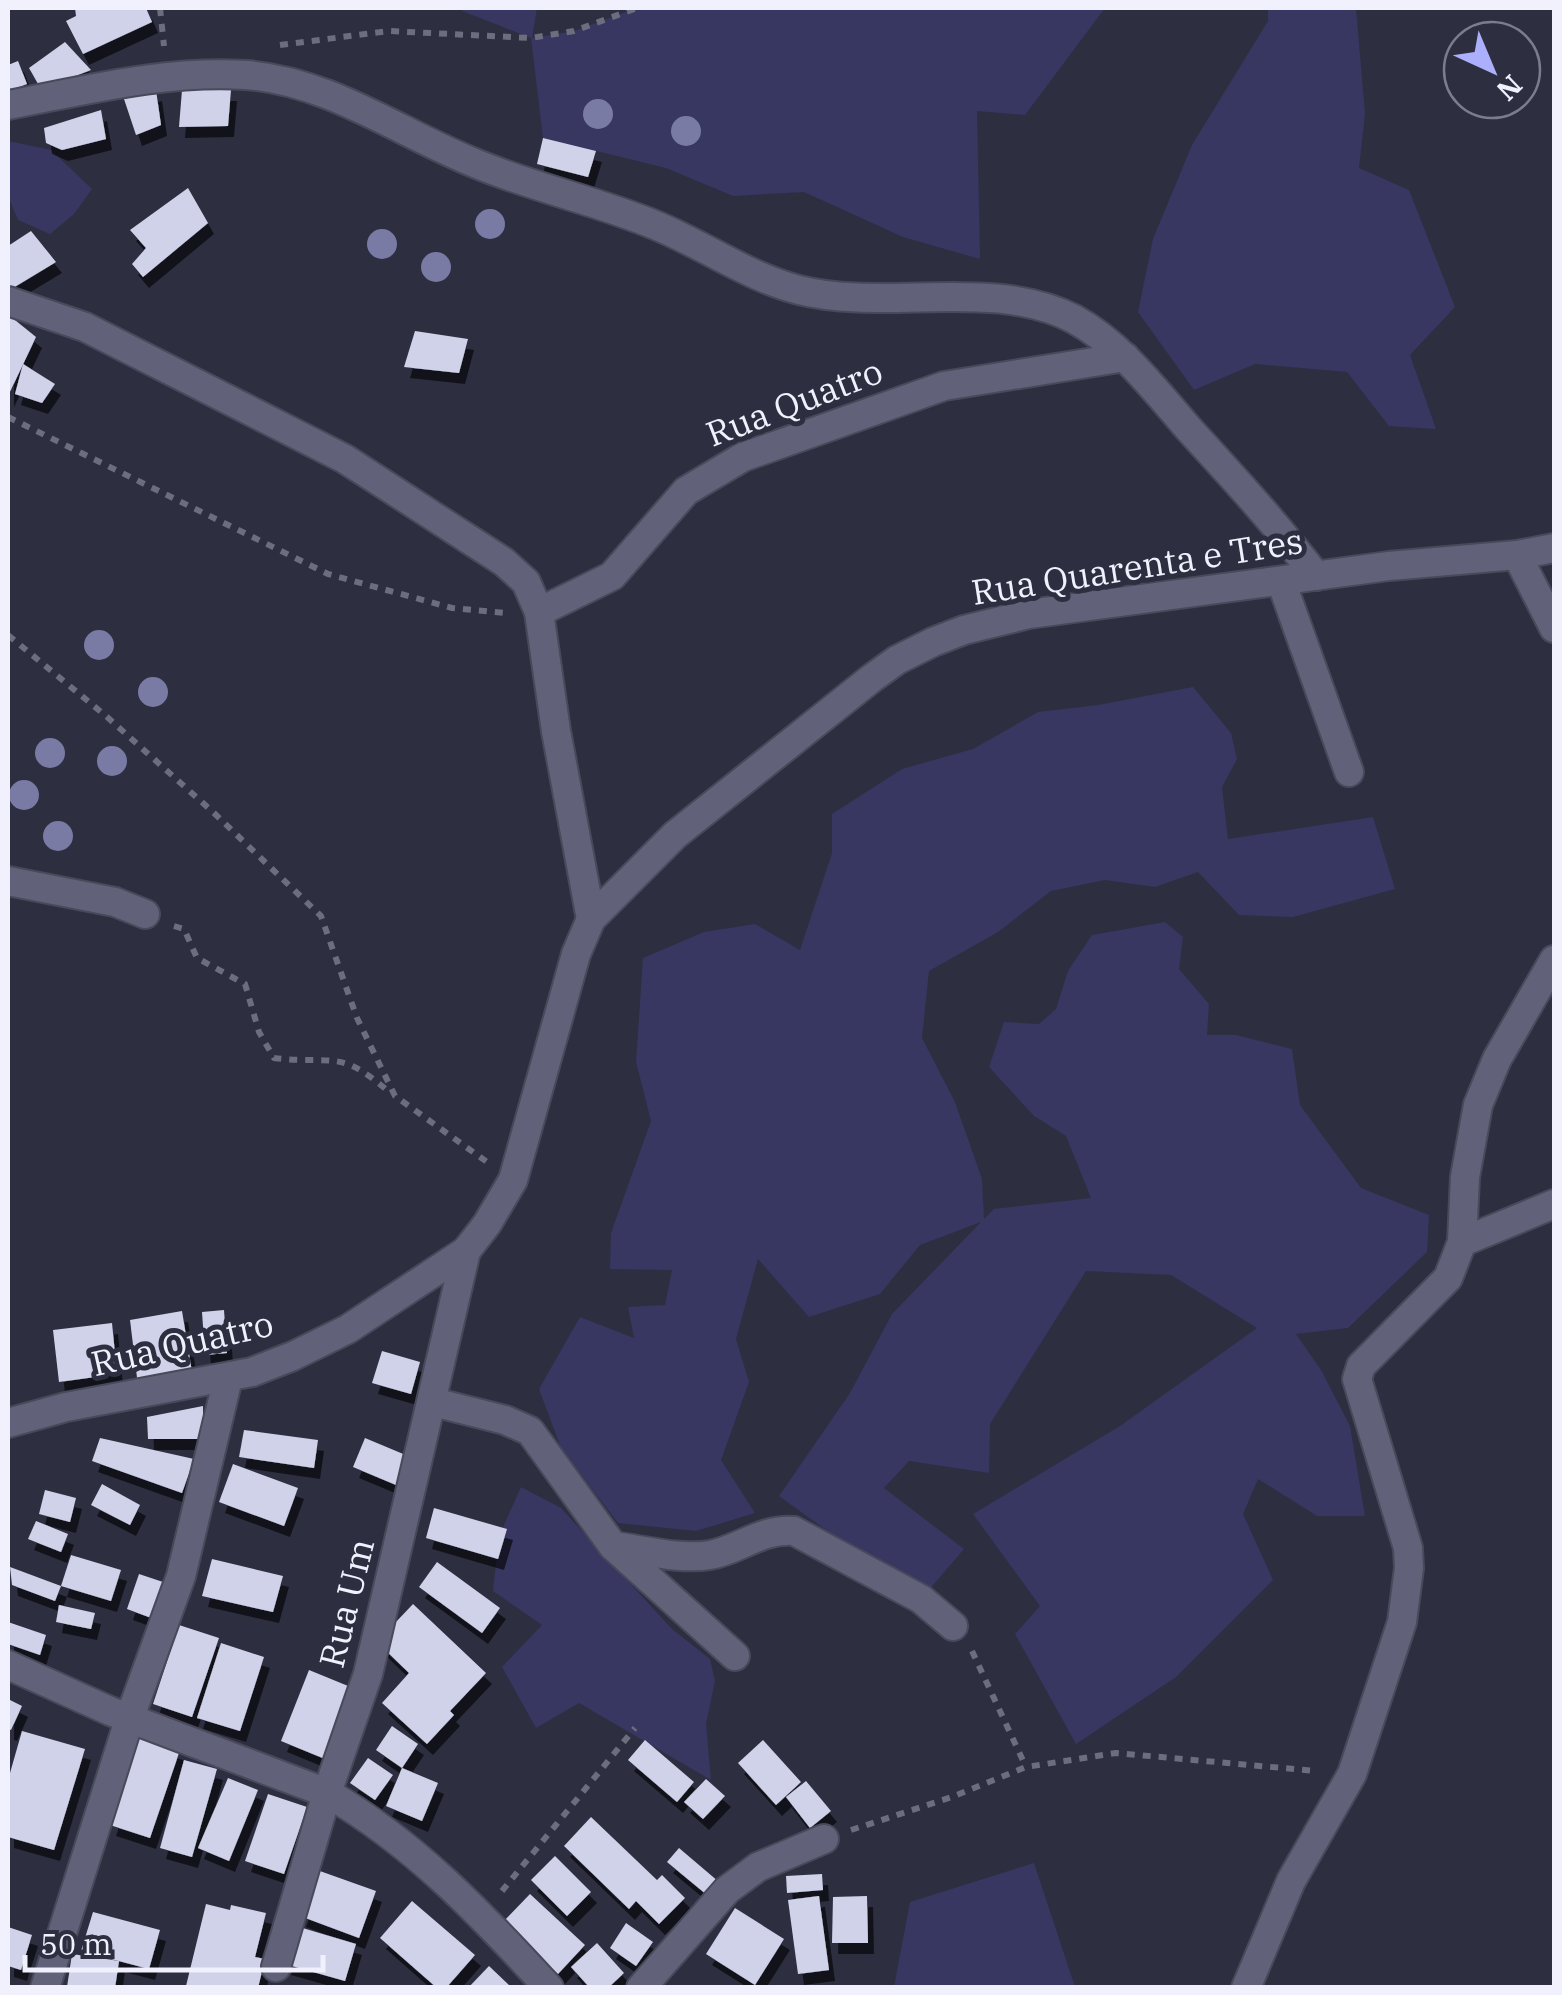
<svg xmlns="http://www.w3.org/2000/svg" width="1562" height="1995" font-family="'IBM Plex Serif',serif">
<defs>
<filter id="shadow"><feDropShadow dx="6" dy="11" stdDeviation="0" flood-color="#0009"/></filter>
</defs>
<rect width="100%" height="100%" fill="#2d2e40"/>
<!-- green -->
<g fill="#373761">
<polygon points="465,8 537,8 532,38 574,31 637,8 1105,8 1025,115 977,111 980,259 903,237 804,192 733,196 666,168 543,138 531,38 462,11"/>
<polygon points="1268,8 1356,8 1365,114 1359,168 1409,190 1455,307 1410,355 1436,429 1389,426 1347,372 1255,364 1194,390 1138,312 1153,239 1192,145 1268,21"/>
<polygon points="8,141 51,150 92,189 74,214 50,234 18,220 8,196"/>
<polygon points="1193,687 1231,733 1237,759 1222,787 1228,839 1373,817 1395,889 1293,917 1239,915 1198,872 1155,887 1105,880 1051,891 998,932 929,971 922,1038 955,1102 982,1179 984,1219 994,1209 1091,1198 1066,1136 1034,1116 989,1067 1004,1022 1039,1024 1056,1009 1068,971 1092,935 1165,922 1183,937 1179,969 1209,1004 1207,1035 1236,1035 1292,1049 1300,1105 1361,1188 1429,1215 1427,1252 1348,1328 1296,1334 1321,1370 1350,1426 1365,1516 1317,1516 1258,1479 1243,1514 1273,1580 1176,1677 1076,1744 1015,1634 1040,1606 973,1514 1120,1426 1257,1328 1171,1275 1086,1271 990,1424 989,1473 909,1461 884,1488 964,1549 921,1599 779,1496 850,1393 892,1314 981,1222 920,1245 880,1294 809,1317 758,1259 736,1339 749,1382 721,1460 755,1513 696,1531 618,1523 561,1448 539,1389 580,1317 634,1338 628,1307 665,1305 672,1270 610,1269 611,1233 651,1121 636,1062 643,958 704,932 755,924 800,950 832,853 832,814 902,769 973,749 1038,712 1098,705"/>
<polygon points="521,1487 561,1508 672,1629 710,1659 715,1681 706,1724 711,1780 579,1703 536,1728 502,1667 542,1625 493,1591 499,1536"/>
<polygon points="1034,1863 1075,1987 894,1987 910,1902"/>
</g>
<!-- building -->
<g fill="#d0d2ea" filter="url(#shadow)">
<polygon points="75,8 146,8 152,22 83,54 66,21 76,16"/>
<polygon points="65,42 91,70 41,89 29,68"/>
<polygon points="18,61 27,84 8,91 8,65"/>
<polygon points="156,90 161,125 136,135 124,99"/>
<polygon points="182,90 231,90 228,126 179,127"/>
<polygon points="101,110 106,139 62,150 46,143 44,128"/>
<polygon points="543,138 596,151 588,177 537,164"/>
<polygon points="188,188 208,223 143,277 132,264 146,248 130,230"/>
<polygon points="31,231 56,262 8,291 8,246"/>
<polygon points="10,316 36,337 8,396 8,321"/>
<polygon points="415,331 468,339 459,373 404,367"/>
<polygon points="23,364 55,384 42,403 15,394"/>
<polygon points="224,1310 227,1353 205,1355 202,1312"/>
<polygon points="182,1311 193,1378 138,1386 130,1320"/>
<polygon points="112,1323 117,1374 59,1382 53,1330"/>
<polygon points="382,1351 420,1362 411,1394 372,1383"/>
<polygon points="203,1406 203,1439 148,1439 147,1417"/>
<polygon points="244,1430 318,1440 314,1468 239,1457"/>
<polygon points="100,1438 194,1459 182,1493 92,1461"/>
<polygon points="365,1438 408,1456 396,1485 353,1467"/>
<polygon points="233,1464 298,1488 284,1526 219,1502"/>
<polygon points="102,1484 140,1505 130,1525 91,1505"/>
<polygon points="45,1490 76,1498 70,1522 39,1514"/>
<polygon points="434,1508 507,1529 498,1559 426,1538"/>
<polygon points="36,1521 68,1534 61,1552 28,1539"/>
<polygon points="71,1555 121,1570 111,1601 61,1586"/>
<polygon points="212,1559 283,1576 273,1612 202,1596"/>
<polygon points="437,1562 500,1608 482,1633 419,1587"/>
<polygon points="10,1567 61,1586 55,1601 12,1585"/>
<polygon points="139,1574 166,1583 154,1619 127,1609"/>
<polygon points="413,1604 486,1673 450,1711 454,1715 427,1744 382,1703 409,1673 377,1642"/>
<polygon points="59,1605 95,1613 91,1629 56,1622"/>
<polygon points="8,1622 46,1635 40,1655 8,1644"/>
<polygon points="179,1625 219,1638 192,1717 153,1704"/>
<polygon points="221,1643 264,1657 240,1731 197,1718"/>
<polygon points="309,1670 353,1688 325,1759 281,1741"/>
<polygon points="8,1699 22,1706 11,1730 8,1729"/>
<polygon points="392,1726 418,1744 402,1768 376,1750"/>
<polygon points="22,1731 85,1749 54,1850 8,1837 8,1780"/>
<polygon points="139,1737 180,1750 150,1838 110,1825"/>
<polygon points="645,1740 694,1782 677,1802 628,1760"/>
<polygon points="763,1740 801,1782 776,1805 738,1763"/>
<polygon points="368,1758 393,1775 375,1800 350,1783"/>
<polygon points="184,1760 217,1769 192,1857 160,1848"/>
<polygon points="402,1768 438,1783 422,1821 386,1806"/>
<polygon points="228,1778 258,1790 229,1861 198,1848"/>
<polygon points="706,1779 725,1796 703,1819 684,1802"/>
<polygon points="806,1781 831,1811 810,1828 786,1797"/>
<polygon points="268,1794 307,1807 284,1874 245,1861"/>
<polygon points="591,1817 657,1880 662,1875 685,1898 659,1924 636,1901 629,1909 564,1846"/>
<polygon points="679,1848 719,1882 707,1895 667,1862"/>
<polygon points="555,1856 591,1892 567,1916 531,1880"/>
<polygon points="317,1870 376,1891 359,1938 300,1916"/>
<polygon points="822,1874 823,1890 787,1893 786,1876"/>
<polygon points="530,1894 585,1945 558,1974 503,1922"/>
<polygon points="819,1896 829,1970 798,1974 788,1900"/>
<polygon points="867,1896 868,1943 832,1943 833,1897"/>
<polygon points="412,1901 475,1955 446,1988 437,1988 380,1938"/>
<polygon points="206,1904 230,1910 231,1905 266,1913 255,1957 265,1959 258,1988 186,1986"/>
<polygon points="735,1908 784,1939 755,1985 706,1954"/>
<polygon points="93,1912 160,1930 149,1969 81,1951"/>
<polygon points="626,1923 653,1942 636,1966 610,1948"/>
<polygon points="296,1926 356,1944 345,1981 285,1964"/>
<polygon points="8,1927 32,1935 21,1970 8,1966"/>
<polygon points="597,1943 624,1973 608,1988 590,1988 571,1967"/>
<polygon points="72,1954 119,1961 115,1988 67,1987"/>
<polygon points="489,1966 512,1988 468,1988"/>
</g>
<g fill="none" stroke-linecap="round" stroke-linejoin="round">
<defs>
<g id="minor">
<path d="M8,105C87,90 165,70 246,75C330,81 401,134 477,164C535,188 597,201 655,225C704,245 748,277 799,290C886,312 993,277 1074,319C1120,344 1154,389 1188,428C1232,476 1276,524 1316,576"/>
<polyline points="8,301 85,327 345,459 504,562 526,582 539,612 556,731 591,919"/>
<polyline points="1517,555 1554,628"/>
<polyline points="1281,581 1349,772"/>
<polyline points="539,612 612,576 686,491 743,457 944,386 1125,357"/>
<polyline points="8,881 115,902 145,914"/>
<polyline points="1462,1242 1554,1204"/>
<polyline points="433,1402 505,1420 530,1431 613,1546 735,1656"/>
<polyline points="8,1423 66,1407 252,1372 293,1356 348,1329 466,1251 487,1224 513,1180 576,954 591,919 675,835 872,678 897,660 933,642 964,630 1029,614 1389,566 1517,555 1554,548"/>
<path d="M613,1546C644,1550 679,1560 710,1555C739,1550 762,1528 794,1531L921,1599L953,1626"/>
<polyline points="276,1967 327,1793 368,1674 466,1251"/>
<polyline points="45,1988 130,1717 181,1576 228,1378"/>
<polyline points="641,1988 727,1890 758,1867 824,1839"/>
<polyline points="1246,1988 1291,1881 1352,1774 1402,1622 1409,1568 1408,1548 1357,1379 1361,1366 1448,1278 1462,1242 1465,1177 1478,1105 1497,1059 1554,960"/>
</g>
<path id="tertiary" d="M8,1665L110,1711L327,1793C414,1843 481,1914 549,1988"/>
</defs>
<!-- minor casing -->
<use href="#minor" stroke="#48495a" stroke-width="32"/>
<!-- tertiary casing -->
<use href="#tertiary" stroke="#48495a" stroke-width="32"/>
<!-- path -->
<g stroke="#6c6d7d" stroke-width="6" stroke-dasharray="8 8" stroke-linecap="butt">
<polyline points="160,8 164,46"/>
<polyline points="280,45 389,31 531,38 574,31 637,8"/>
<polyline points="8,417 328,574 452,608 505,613"/>
<polyline points="8,635 106,716 214,813 321,916 357,1018 395,1096 487,1162"/>
<path d="M174,926L184,929L197,958L245,984L259,1032L274,1058C334,1065 339,1048 389,1092"/>
<polyline points="972,1651 1026,1767"/>
<polyline points="851,1830 952,1797 1026,1767 1116,1753 1316,1771"/>
<polyline points="502,1891 635,1728"/>
</g>
<!-- minor -->
<use href="#minor" stroke="#616279" stroke-width="28"/>
<!-- tertiary -->
<use href="#tertiary" stroke="#616279" stroke-width="28"/>
</g>
<!-- trees -->
<g fill="#797ba5">
<circle cx="598" cy="114" r="15"/>
<circle cx="686" cy="131" r="15"/>
<circle cx="490" cy="224" r="15"/>
<circle cx="382" cy="244" r="15"/>
<circle cx="436" cy="267" r="15"/>
<circle cx="99" cy="645" r="15"/>
<circle cx="153" cy="692" r="15"/>
<circle cx="50" cy="753" r="15"/>
<circle cx="112" cy="761" r="15"/>
<circle cx="24" cy="795" r="15"/>
<circle cx="58" cy="836" r="15"/>
</g>
<g text-anchor="middle" dominant-baseline="central" stroke-width="10" stroke-linejoin="round" paint-order="stroke">
<!-- street labels -->
<g font-size="35" fill="#f0f1fd" stroke="#2d2e40">
<text transform="translate(794 402) rotate(-21)">Rua Quatro</text>
<text transform="translate(1137 566) rotate(-9)">Rua Quarenta e Tres</text>
<text transform="translate(182 1343) rotate(-13)">Rua Quatro</text>
<text transform="translate(346 1603) rotate(-76)">Rua Um</text>
</g>
</g>
<!-- border -->
<rect width="1562" height="1995" fill="none" stroke="#f0f1fd" stroke-width="20"/>
<!-- north arrow -->
<g transform="translate(1492 70) rotate(136)"><circle r="48" fill="#2d2e40" stroke="#7b7c8c" stroke-width="2.5"/>
<path d="M0-8L18 38L0 25L-18 38Z" fill="#acaffb"/>
<text y="-15" font-size="28" font-weight="bold" text-anchor="middle" fill="#f0f1fd">N</text>
</g>
<!-- scale -->
<path d="M25 1955v15h298v-15" fill="none" stroke="#f0f1fd" stroke-width="5"/>
<text x="40" y="1955" font-size="30" fill="#f0f1fd" stroke="#2d2e40" stroke-width="8" paint-order="stroke">50 m</text>
</svg>
